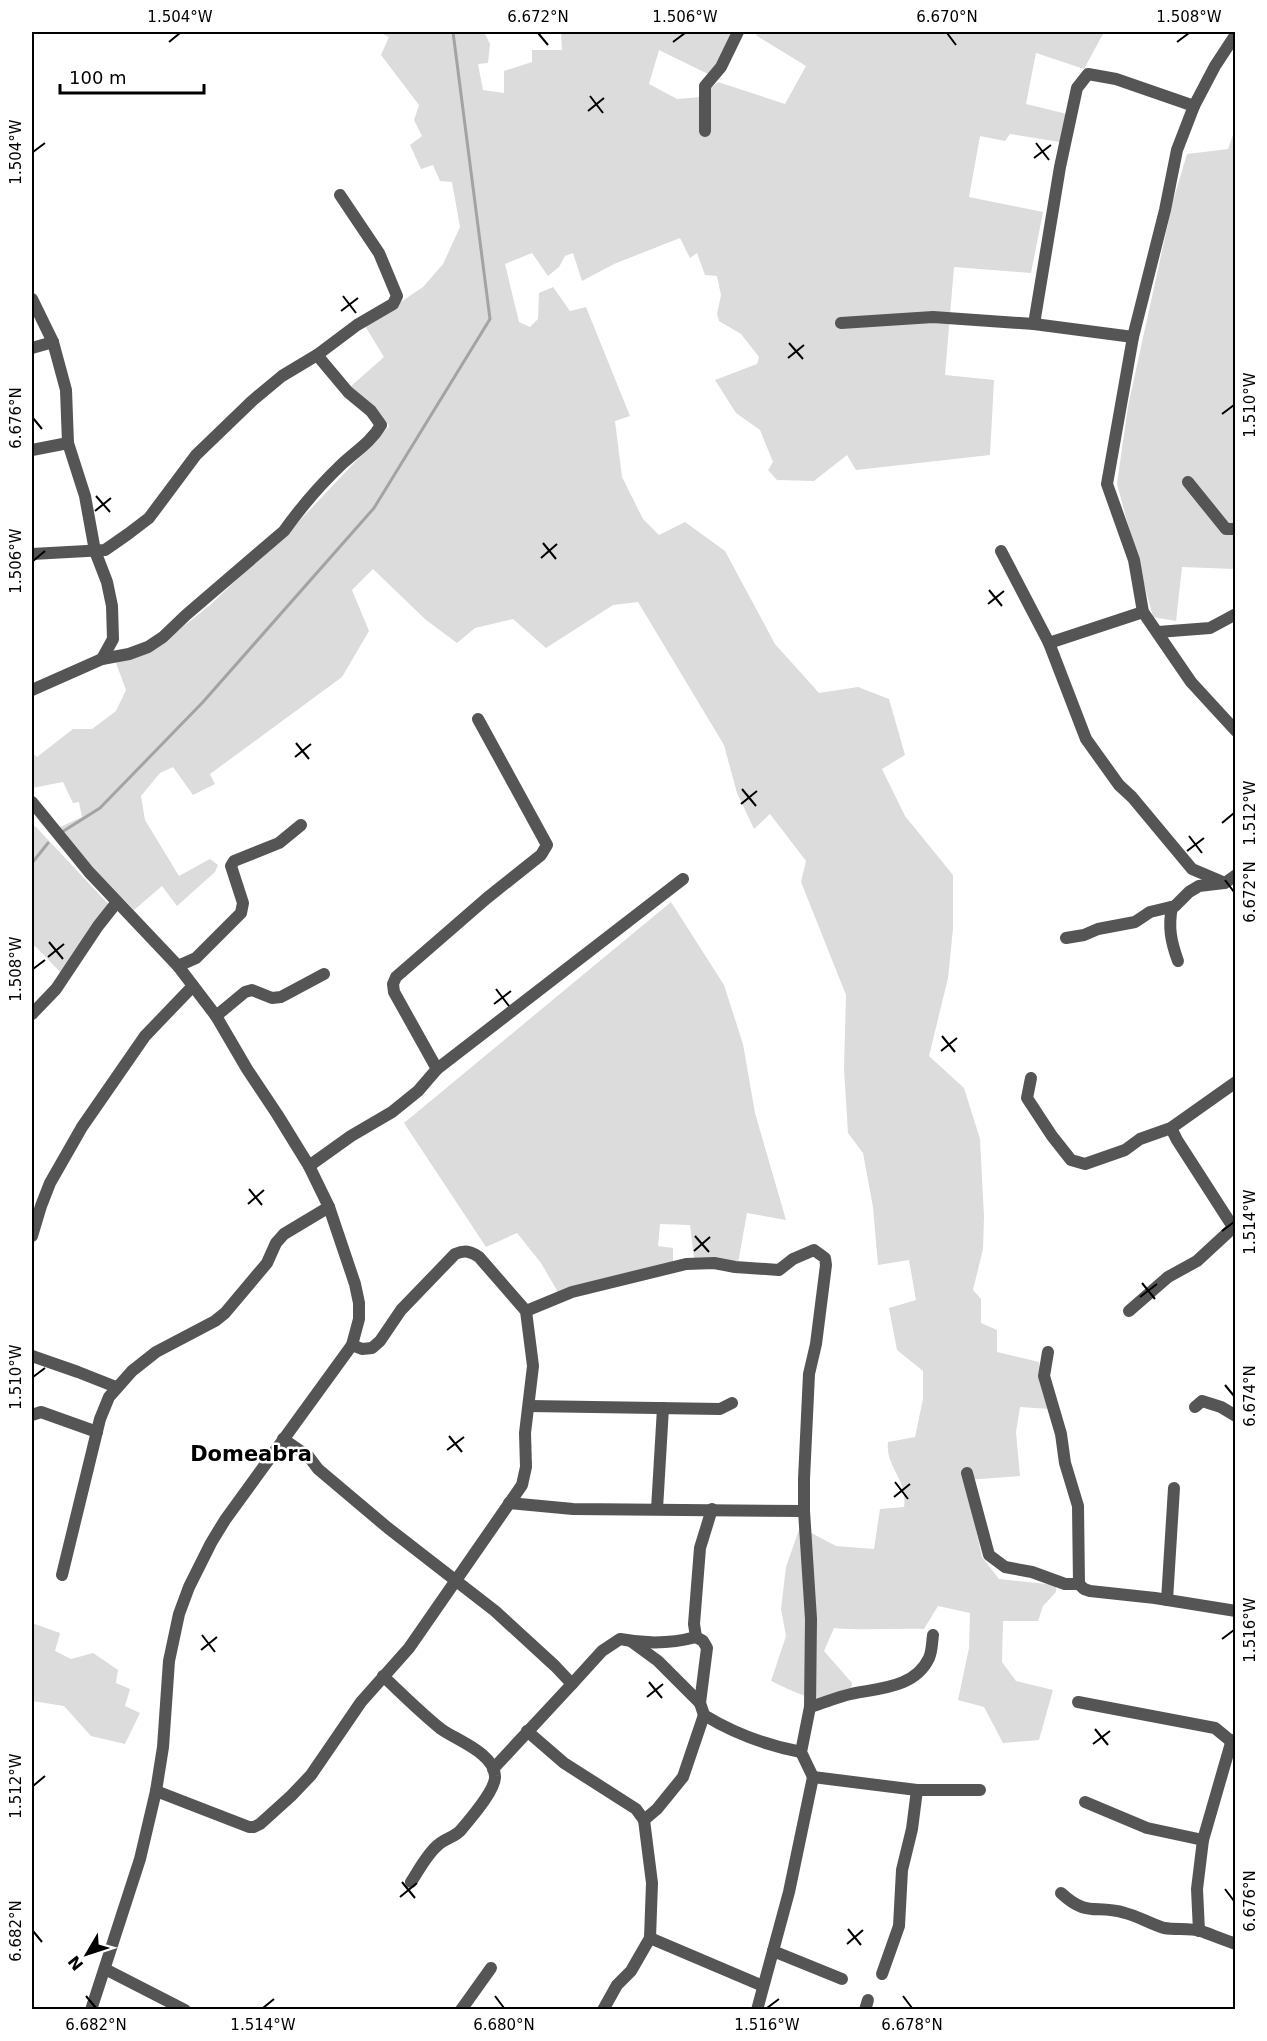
<svg xmlns="http://www.w3.org/2000/svg" width="1267" height="2041" font-family="'DejaVu Sans',sans-serif">
<rect width="100%" height="100%" fill="#fff"/>
<!-- green -->
<g fill="#dcdcdc">
<path d="M379,32H484L490,44L488,63L478,64L483,90L504,93V71L532,62V50H562L561,32H733L722,60L708,74L659,50L649,84L677,99L700,97L718,82L785,104L806,66L757,36L755,32H1104L1084,69L1036,53L1026,104L1067,114L1060,142L1010,134L1005,141L980,136L969,197L1043,212L1031,273L954,267L945,375L994,380L990,455L856,470L847,455L814,481L777,480L768,470L773,462L760,430L736,413L715,380L757,364L759,357L741,334L719,321L717,314L721,295L717,276L705,275L697,253L690,258L680,238L614,264L582,281L573,253L565,256L559,267L548,276L532,253L505,264L519,322L530,327L538,319L539,293L553,287L570,311L586,307L630,416L615,421L622,477L643,519L659,535L685,522L725,551L775,644L819,693L858,687L889,699L905,755L882,769L905,816L953,875V929L948,978L929,1056L964,1088L980,1139L984,1217L983,1249L973,1290L981,1299V1323L997,1330V1352L1039,1362L1043,1387L1050,1409L1020,1407L1016,1432L1020,1476L965,1480L982,1557L999,1579L1056,1585V1592L1043,1606L1038,1621H1003L1002,1662L1016,1681L1053,1690L1039,1740L1003,1743L984,1707L958,1700L969,1648L970,1613L938,1606L924,1629C894,1628 864,1631 834,1628L824,1651L852,1683L851,1691C813,1704 806,1697 771,1681L786,1636L781,1609L786,1567L800,1527L836,1546L874,1549L880,1509L904,1507C908,1479 885,1467 888,1442L915,1437L923,1399V1371L897,1350L889,1308L916,1300L909,1260L878,1265L873,1207L863,1153L848,1133L844,1069L846,995L801,882L806,861L770,814L754,829L737,793L724,745L638,602L613,605L546,648L513,619L475,628L457,643L426,620L373,569L352,590L369,631L342,677L210,774L215,784L193,795L173,767L160,773L141,796L145,820L179,876L210,859L218,865L215,872L177,906L162,886L134,910L74,848L58,828L82,817L79,802L73,803L63,782L32,788V753L37,757L73,729H92L116,711L126,690L116,663L152,651L209,606L303,517L389,426L376,408L350,387L384,357L365,326L423,287L443,264L460,227L452,182L440,181L433,165L421,169L410,145L422,136L414,120L419,105L381,55L389,37Z"/>
<polygon points="1235,129 1235,569 1182,567 1176,621 1153,617 1117,484 1128,406 1173,201 1187,154 1228,149"/>
<polygon points="35,826 114,910 66,978 35,946 32,949 32,828"/>
<polygon points="671,902 724,985 743,1044 755,1113 786,1220 747,1213 738,1263 695,1266 690,1225 660,1224 658,1246 673,1248 673,1266 559,1294 541,1263 517,1233 486,1247 404,1123"/>
<polygon points="32,1623 60,1633 55,1651 71,1659 93,1653 118,1670 116,1683 130,1689 125,1706 140,1713 125,1744 91,1736 64,1706 32,1701"/>
</g>
<g fill="none" stroke-linecap="round" stroke-linejoin="round">
<!-- stream -->
<g stroke="#a3a3a3" stroke-width="3">
<polyline points="62,832 100,808 203,702 374,508 490,319 453,32"/>
<polyline points="32,863 48,843"/>
</g>
<!-- minor -->
<g stroke="#555" stroke-width="12">
<polyline points="1236,34 1215,66 1194,106 1177,150 1165,210 1133,337 1107,484 1134,560 1143,612 1191,682 1236,731"/>
<polyline points="705,131 705,86 721,67 738,32"/>
<polyline points="32,299 53,342 66,390 68,443 85,496 95,551 107,582 112,606 113,639 102,659"/>
<polyline points="841,323 933,317 1034,324 1133,337"/>
<polyline points="1034,324 1060,167 1077,88 1088,74 1116,79 1194,106"/>
<polyline points="32,348 53,342"/>
<polyline points="32,450 68,443"/>
<polyline points="1188,482 1226,529 1236,529"/>
<polyline points="1001,551 1049,643 1086,739 1119,785 1132,797 1192,869 1225,883 1236,875"/>
<polyline points="32,554 105,550 128,534 149,518 196,455 252,401 282,376 317,355 357,325 393,304 397,296 379,253 340,195"/>
<polyline points="1158,632 1210,628 1236,614"/>
<polyline points="1049,643 1143,612"/>
<path d="M32,690L102,659L129,654L148,647L163,637L186,615L284,531C301,507 321,484 342,464C356,451 371,442 381,425L371,411L348,392L317,355"/>
<polyline points="32,802 89,872 178,966 216,1016 247,1069 277,1114 309,1166 329,1207 355,1284 359,1303 359,1319 352,1345 225,1520 211,1543 189,1587 179,1614 169,1661 163,1747 156,1791 140,1859 91,2010"/>
<path d="M1172,907C1168,927 1171,942 1178,961"/>
<polyline points="1066,938 1084,935 1098,929 1135,922 1150,912 1175,906 1189,892 1199,886 1224,883"/>
<polyline points="178,966 196,958 241,913 243,903 231,866 234,861 279,843 301,825"/>
<polyline points="32,1014 56,989 98,926 117,902"/>
<polyline points="216,1016 245,992 252,990 272,998 281,997 324,974"/>
<polyline points="437,1069 394,992 393,984 396,977 487,898 541,855 547,845 478,719"/>
<polyline points="1031,1078 1027,1098 1052,1136 1071,1160 1085,1164 1125,1150 1140,1139 1171,1128 1236,1082"/>
<polyline points="1171,1128 1177,1140 1233,1227"/>
<polyline points="309,1166 351,1136 392,1112 418,1091 437,1069 683,879"/>
<polyline points="32,1236 41,1206 50,1183 82,1127 145,1036 193,986"/>
<polyline points="526,1311 572,1292 686,1264 714,1263 735,1267 779,1270 793,1259 814,1250 825,1258 826,1265 816,1344 809,1374 804,1479 804,1511 811,1619 810,1707 801,1752 813,1777"/>
<polyline points="1129,1311 1168,1277 1197,1261 1236,1225"/>
<polyline points="1048,1352 1044,1376 1061,1434 1065,1463 1078,1506 1079,1584"/>
<polyline points="32,1356 78,1372 116,1387"/>
<polyline points="529,1406 720,1409 732,1403"/>
<polyline points="1195,1407 1202,1401 1221,1407 1236,1416"/>
<polyline points="32,1415 41,1412 97,1432"/>
<polyline points="283,1439 309,1457 318,1469 388,1528 495,1611 555,1666 572,1684 493,1769"/>
<polyline points="967,1473 989,1555 1005,1567 1032,1572 1065,1584 1079,1584 1084,1589 1090,1591 1155,1598 1236,1611"/>
<polyline points="509,1503 573,1509 804,1511"/>
<polyline points="657,1509 663,1408"/>
<path d="M712,1509L700,1548L694,1624L696,1637L703,1641L707,1648L700,1703L704,1715C735,1734 765,1745 801,1752"/>
<polyline points="62,1575 100,1419 109,1397 132,1371 156,1352 215,1321 225,1313 267,1263 276,1243 284,1234 329,1207"/>
<polyline points="1167,1600 1174,1488"/>
<polyline points="632,1642 658,1661 700,1703"/>
<path d="M383,1676C402,1694 421,1713 441,1729C456,1740 494,1753 495,1776C496,1790 470,1819 461,1830C455,1837 446,1838 438,1845C427,1854 419,1870 411,1882"/>
<path d="M572,1684L602,1651L620,1639C646,1644 670,1644 696,1637"/>
<polyline points="1078,1702 1215,1728 1232,1742"/>
<path d="M810,1707C824,1703 837,1697 851,1694C879,1688 915,1688 929,1658C932,1652 932,1642 933,1635"/>
<polyline points="527,1731 564,1763 636,1809 644,1820 652,1883 650,1938 631,1971 617,1985 603,2010"/>
<path d="M156,1791L249,1827H254L260,1824L291,1796L311,1775L361,1702L409,1648L522,1485L526,1467L525,1433L533,1366L526,1311L479,1257C470,1251 465,1250 455,1254L401,1310L380,1341L372,1348L362,1349L352,1345"/>
<polyline points="1085,1802 1147,1828 1203,1840"/>
<polyline points="644,1820 657,1809 683,1777 704,1715"/>
<path d="M1061,1893C1088,1918 1095,1904 1125,1913C1138,1916 1150,1924 1164,1928C1176,1930 1189,1928 1201,1931C1212,1935 1224,1940 1236,1944"/>
<polyline points="1199,1931 1197,1889 1203,1840 1231,1743 1236,1739"/>
<polyline points="650,1938 763,1986"/>
<polyline points="773,1951 842,1979"/>
<polyline points="105,1969 185,2010"/>
<polyline points="882,1974 899,1926 902,1870 912,1829 917,1790"/>
<polyline points="461,2010 491,1968"/>
<polyline points="757,2010 789,1892 813,1777 917,1790 980,1790"/>
<polyline points="865,2010 868,2000"/>
</g>
</g>
<!-- ticks -->
<path fill="none" stroke="#000" stroke-width="2" d="M538,33L548,45M947,33L956,45M169,42L180,33M673,42L685,33M1177,42L1189,33M590,96L603,113M588,111L604,98M1036,143L1049,160M33,152L45,143M1034,158L1051,145M343,296L356,313M341,311L358,298M789,343L803,359M788,358L804,345M1222,414L1234,405M33,418L42,429M96,496L110,512M95,511L111,498M543,543L556,559M541,558L557,544M33,561L45,551M989,590L1002,606M988,604L1004,591M296,743L309,759M295,757L311,744M742,789L756,806M741,804L757,791M1222,823L1234,813M1189,836L1202,853M1187,851L1204,838M1225,880L1234,892M49,942L63,959M48,957L64,944M33,969L45,960M496,989L509,1006M494,1004L511,991M942,1036L955,1052M941,1051L957,1038M249,1189L262,1205M248,1204L264,1190M1222,1231L1234,1222M695,1236L709,1252M694,1251L710,1237M1142,1283L1155,1299M1140,1297L1157,1284M33,1377L45,1368M1225,1385L1234,1396M449,1436L462,1452M447,1450L464,1437M895,1482L908,1499M894,1497L910,1484M202,1635L215,1652M1222,1639L1234,1630M201,1650L217,1637M649,1682L662,1698M647,1697L663,1684M1095,1729L1108,1745M1093,1744L1110,1731M33,1786L45,1776M402,1882L415,1898M1225,1889L1234,1901M400,1897L417,1883M848,1929L861,1945M33,1931L42,1942M847,1944L863,1930M86,1996L96,2008M495,1996L504,2008M903,1996L912,2008M263,2008L274,1999M767,2008L779,1999"/>
<g text-anchor="middle" dominant-baseline="central" stroke-width="5" stroke-linejoin="round" paint-order="stroke">
<!-- quarter labels -->
<g font-size="21" font-weight="bold" fill="#000" stroke="#fff">
<text x="251" y="1454">Domeabra</text>
</g>
</g>
<!-- border -->
<rect width="1267" height="2041" fill="none" stroke="#ffffff" stroke-width="66"/>
<!-- north arrow -->
<g transform="translate(87 1954) rotate(231)" stroke="#ffffff" stroke-width="4.5" paint-order="stroke">
<path d="M0-4.5L10 22L0 15L-10 22Z" fill="#000000"/>
<text y="-9" font-size="16" font-weight="bold" text-anchor="middle" fill="#000000">N</text>
</g>
<!-- scale -->
<path d="M60 84v9h144v-9" fill="none" stroke="#000000" stroke-width="3"/>
<text x="69" y="84" font-size="18" fill="#000000" stroke="#ffffff" stroke-width="4.5" paint-order="stroke">100 m</text>
<rect x="33" y="33" width="1201" height="1975" fill="none" stroke="#000" stroke-width="2"/>
<g font-size="15" text-anchor="middle" fill="#000">
<text x="180" y="22">1.504°W</text>
<text x="538" y="22">6.672°N</text>
<text x="685" y="22">1.506°W</text>
<text x="947" y="22">6.670°N</text>
<text x="1189" y="22">1.508°W</text>
<text transform="translate(16 152) rotate(-90)" y="5">1.504°W</text>
<text transform="translate(1250 405) rotate(-90)" y="5">1.510°W</text>
<text transform="translate(16 418) rotate(-90)" y="5">6.676°N</text>
<text transform="translate(16 561) rotate(-90)" y="5">1.506°W</text>
<text transform="translate(1250 813) rotate(-90)" y="5">1.512°W</text>
<text transform="translate(1250 892) rotate(-90)" y="5">6.672°N</text>
<text transform="translate(16 969) rotate(-90)" y="5">1.508°W</text>
<text transform="translate(1250 1222) rotate(-90)" y="5">1.514°W</text>
<text transform="translate(16 1377) rotate(-90)" y="5">1.510°W</text>
<text transform="translate(1250 1396) rotate(-90)" y="5">6.674°N</text>
<text transform="translate(1250 1630) rotate(-90)" y="5">1.516°W</text>
<text transform="translate(16 1786) rotate(-90)" y="5">1.512°W</text>
<text transform="translate(1250 1901) rotate(-90)" y="5">6.676°N</text>
<text transform="translate(16 1931) rotate(-90)" y="5">6.682°N</text>
<text x="96" y="2030">6.682°N</text>
<text x="263" y="2030">1.514°W</text>
<text x="504" y="2030">6.680°N</text>
<text x="767" y="2030">1.516°W</text>
<text x="912" y="2030">6.678°N</text>
</g>
</svg>
